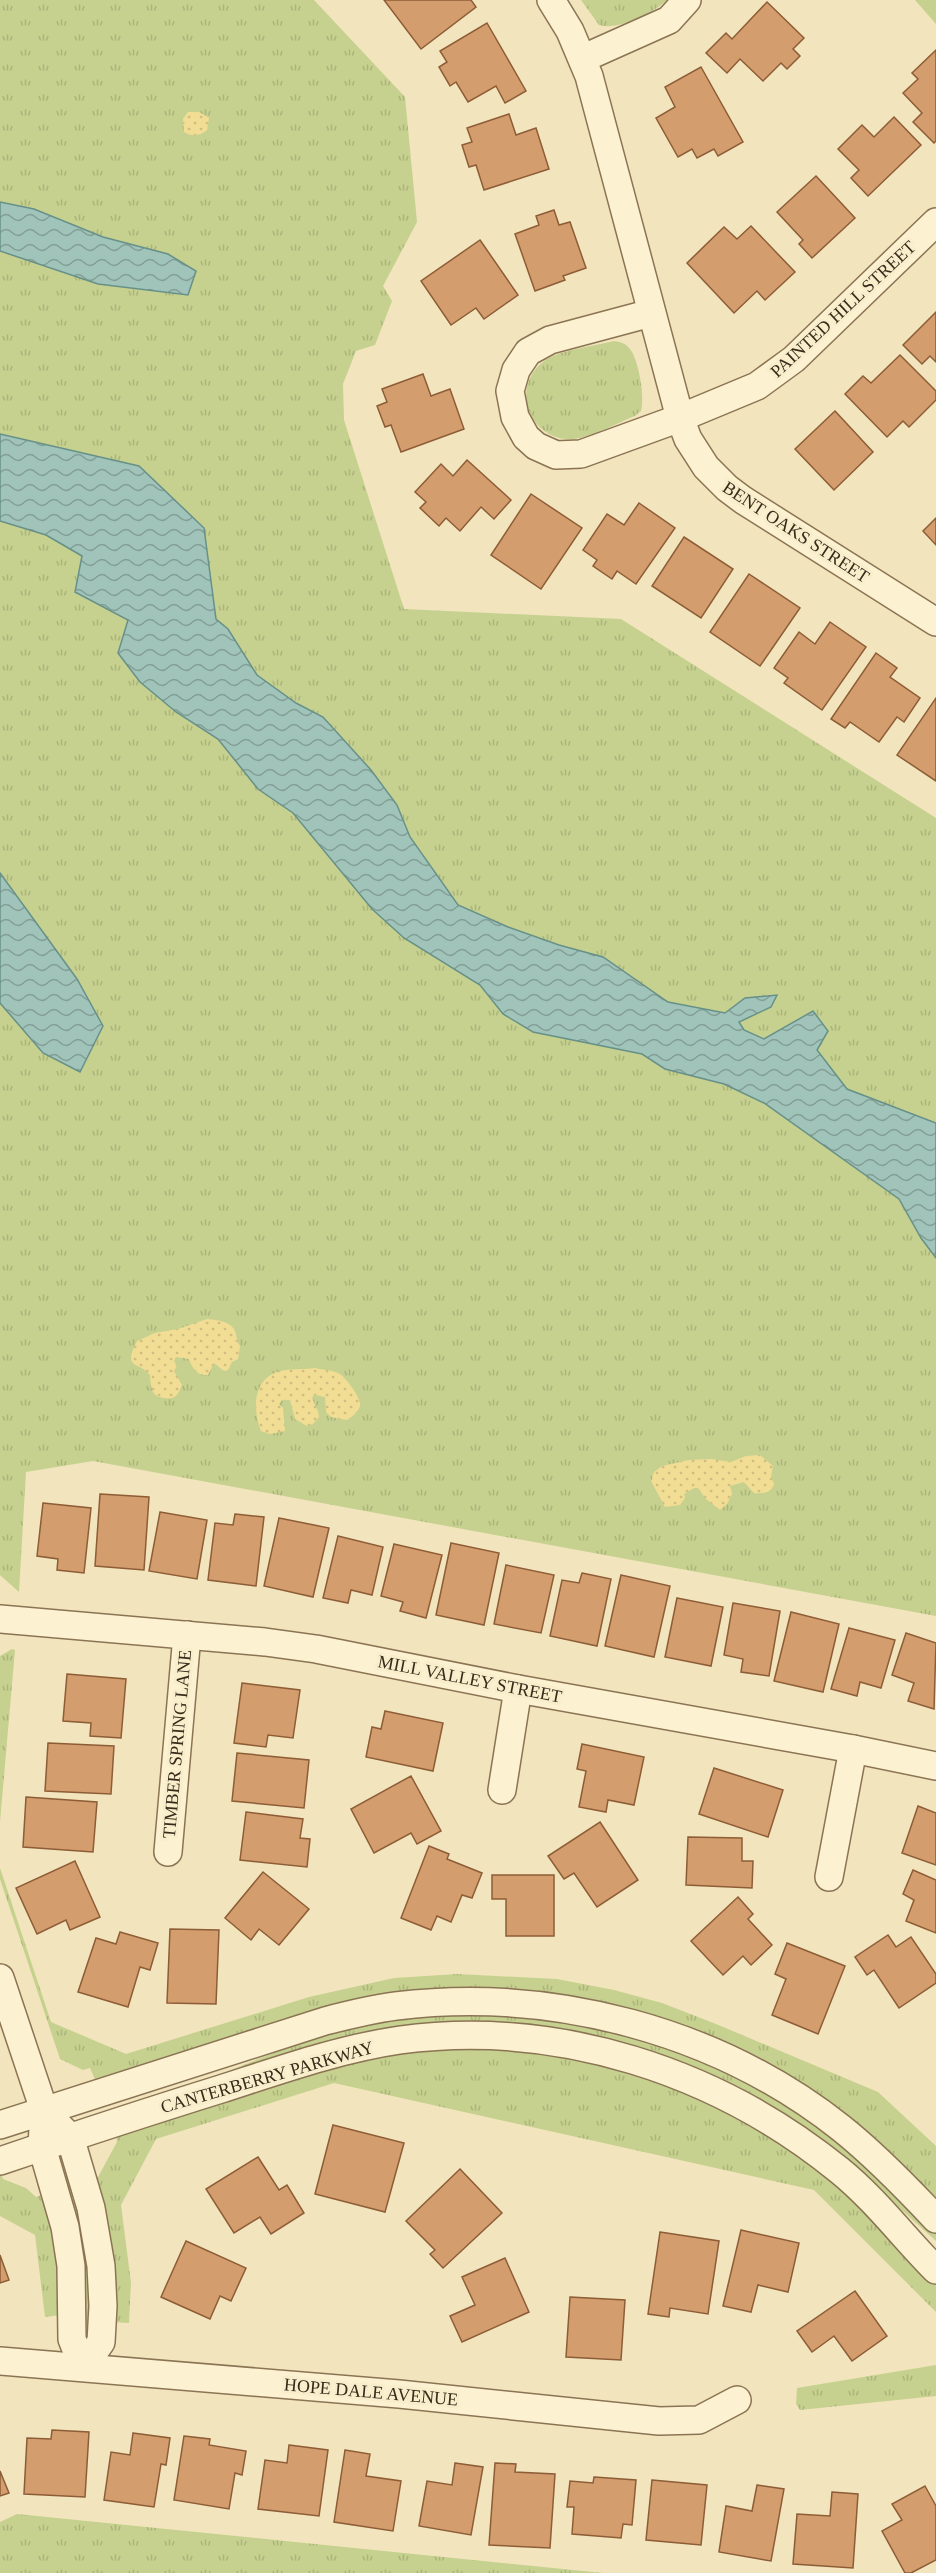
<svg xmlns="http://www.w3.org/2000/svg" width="936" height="2573" font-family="Georgia,serif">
<defs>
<pattern id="grass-tufts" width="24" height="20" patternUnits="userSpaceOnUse" patternTransform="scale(1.5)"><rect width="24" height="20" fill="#c6d18f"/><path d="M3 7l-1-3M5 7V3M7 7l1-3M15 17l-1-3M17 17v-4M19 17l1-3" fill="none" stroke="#abb47b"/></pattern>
<pattern id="sand-dots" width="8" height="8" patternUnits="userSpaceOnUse" patternTransform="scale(1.5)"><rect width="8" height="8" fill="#f2dd95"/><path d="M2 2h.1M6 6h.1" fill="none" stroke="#d0be80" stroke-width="1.8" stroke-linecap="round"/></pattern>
<pattern id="water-waves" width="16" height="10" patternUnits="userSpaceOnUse" patternTransform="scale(1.5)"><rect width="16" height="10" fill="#a0c3ba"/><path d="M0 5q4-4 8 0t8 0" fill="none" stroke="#839f96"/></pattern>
</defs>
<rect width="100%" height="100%" fill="#f2e4bc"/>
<!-- grass -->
<g fill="url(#grass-tufts)">
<polygon points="0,0 314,0 405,97 417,222 383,286 392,301 375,345 356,351 343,384 344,420 404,609 621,619 936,818 936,1616 93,1461 26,1472 19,1592 0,1575"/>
<path d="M581,0H667C654,13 617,31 599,25Z"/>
<polygon points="915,0 936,0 936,24"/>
<path d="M614,341C621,342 625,343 630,349C639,361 645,397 641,411L635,416C617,423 583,442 565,439C527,434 512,386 543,362C558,350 594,346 614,341Z"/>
<polygon points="12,1649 15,1650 0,1822 0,1656"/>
<polygon points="0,1868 51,2022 126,2054 309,1997 394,1978 457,1974 557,1979 614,1990 662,2003 716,2024 878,2092 936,2146 936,2206 805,2091 486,1992 96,2082 90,2068 83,2070 60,2059 0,1879"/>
<polygon points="453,2012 588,2023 691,2054 772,2094 847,2147 936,2232 936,2241 864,2176 811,2136 510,2027 137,2104 137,2101 216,2076 321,2034 357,2024"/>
<polygon points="496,2047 599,2061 710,2099 803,2156 855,2201 936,2286 936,2312 814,2190 334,2083 156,2139 121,2205 131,2283 129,2323 112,2322 93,2179 98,2177 117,2142 116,2134 172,2114 388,2052"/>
<polygon points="0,2171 3,2179 26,2188 36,2197 44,2194 56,2231 61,2315 45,2317 35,2235 0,2216"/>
<polygon points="67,2175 85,2220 92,2322 84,2323 63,2176"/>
<polygon points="936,2365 936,2396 800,2410 796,2404 797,2388"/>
<polygon points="17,2514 603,2573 0,2573 0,2522"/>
</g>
<!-- sand -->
<g fill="url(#sand-dots)">
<path d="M188,112H199L209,118L207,130C200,136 192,137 184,132L183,119Z"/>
<path d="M207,1319C216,1320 231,1321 235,1331C237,1337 237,1341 240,1346L238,1359L232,1362L228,1370L224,1371L214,1363L208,1375C197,1376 192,1368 189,1359L176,1357L174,1361L177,1366L174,1371L182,1385C178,1395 175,1400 164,1398C151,1396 151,1388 150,1375C139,1361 122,1370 137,1341L155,1333L178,1329Z"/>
<path d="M315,1368C323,1370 333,1370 340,1374C346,1378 362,1399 360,1406C358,1412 352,1417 347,1420L331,1417L326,1412L325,1397L315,1395L312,1397C314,1405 319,1410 319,1417L313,1424L307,1426L295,1419L290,1400H282L279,1404L283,1408L285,1431L270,1434L261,1431C253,1411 252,1381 277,1372C289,1368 303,1370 315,1368Z"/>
<path d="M760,1455L773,1466L771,1477L774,1484C771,1493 763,1494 754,1493L744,1482L730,1486L732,1494L727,1504L720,1510L706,1499L698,1488H694L684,1494L685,1498L680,1505L665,1507L651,1481L654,1472L662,1466L689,1460L711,1459L731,1462L746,1456Z"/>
</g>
<!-- water -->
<g fill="url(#water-waves)" stroke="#679188" stroke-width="1.5">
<polygon points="0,202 34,209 103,237 168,254 196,271 188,295 98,284 0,251"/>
<polygon points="0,434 139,466 204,528 216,619 228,629 257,675 296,703 323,717 371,770 397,805 410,837 458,905 508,927 559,945 603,957 668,1002 725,1013 745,998 777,995 771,1007 739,1022 744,1030 764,1039 813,1011 828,1031 817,1050 847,1089 936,1123 936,1258 921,1238 899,1199 764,1103 724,1084 665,1069 642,1054 533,1032 503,1014 480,985 404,938 372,909 293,813 258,789 218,739 176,712 140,682 118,653 128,620 75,592 82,556 46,535 0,521"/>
<polygon points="0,873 77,979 103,1026 80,1072 43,1053 0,1003"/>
</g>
<!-- building -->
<g fill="#d49d6d" stroke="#8d5d37" stroke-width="1.5">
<polygon points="384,0 471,0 476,7 421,49"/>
<polygon points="767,2 804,38 793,49 800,56 787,69 781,63 763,81 740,59 727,73 706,53 726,33 732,39"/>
<polygon points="487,23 526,91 505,103 496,86 468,102 456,82 450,86 439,67 447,62 440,51"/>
<polygon points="936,50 936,141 934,143 913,122 922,113 903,93 918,79 912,73"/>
<polygon points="701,67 743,142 718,156 714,149 697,158 692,149 678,157 656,118 675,107 665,87"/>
<polygon points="509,114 516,135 536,128 549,169 484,190 476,165 469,167 462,145 472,142 467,128"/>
<polygon points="894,117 921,145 868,196 851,178 859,170 838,149 862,125 874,137"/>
<polygon points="816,176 855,218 812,258 799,244 803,240 777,212"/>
<polygon points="554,210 559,225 570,222 586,268 563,276 565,280 535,291 515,234 539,225 536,216"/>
<polygon points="751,226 795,272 765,300 757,291 734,313 687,263 724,227 737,239"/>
<polygon points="480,240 518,295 484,319 476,308 451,325 421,281"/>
<polygon points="936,312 936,362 930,356 922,364 903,345"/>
<polygon points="900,355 936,391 936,400 909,427 903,421 887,437 845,394 863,376 871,383"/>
<polygon points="423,374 431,396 450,389 464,429 401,452 391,425 385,427 377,406 387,402 382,389"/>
<polygon points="835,411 873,452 834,490 795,449"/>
<polygon points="467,460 511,500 494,519 481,507 460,531 446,518 439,526 420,508 426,502 415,492 441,464 453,476"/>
<polygon points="531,494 582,528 541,589 491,555"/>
<polygon points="639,503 675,528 636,584 617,571 612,579 593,566 597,560 583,550 607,514 624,525"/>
<polygon points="936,518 936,545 923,531"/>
<polygon points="684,537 733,569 701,618 652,586"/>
<polygon points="749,574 800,608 760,666 710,632"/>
<polygon points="830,622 866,647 822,710 784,683 788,678 774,668 799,632 815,644"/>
<polygon points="876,653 897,668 890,677 920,698 904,722 897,717 879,742 850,722 845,728 831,719"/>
<polygon points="936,698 936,781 897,755"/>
<polygon points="100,1494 149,1497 144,1570 95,1566"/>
<polygon points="43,1503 91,1508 84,1573 57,1570 58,1559 37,1556"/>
<polygon points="160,1512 207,1520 197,1579 149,1571"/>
<polygon points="235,1514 264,1517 256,1586 208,1580 215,1523 233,1525"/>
<polygon points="279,1518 329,1528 313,1597 264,1586"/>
<polygon points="338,1536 383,1547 372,1595 351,1590 348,1603 323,1598"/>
<polygon points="451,1543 499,1553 484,1625 436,1615"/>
<polygon points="394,1544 442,1555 426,1618 400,1611 403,1602 381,1596"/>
<polygon points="506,1565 554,1575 541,1633 494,1624"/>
<polygon points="582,1573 611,1579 597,1646 550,1636 562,1580 579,1583"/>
<polygon points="621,1575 670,1586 654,1657 605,1646"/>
<polygon points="677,1598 723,1607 711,1666 665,1657"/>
<polygon points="733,1603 780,1611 769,1676 741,1672 743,1659 724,1655"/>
<polygon points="791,1612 839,1624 823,1692 774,1681"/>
<polygon points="849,1628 895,1640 881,1688 860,1682 857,1696 831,1689"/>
<polygon points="906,1633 936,1643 934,1709 908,1701 914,1683 892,1675"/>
<polygon points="67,1674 126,1679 121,1738 90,1736 91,1723 63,1721"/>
<polygon points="242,1683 300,1690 293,1738 268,1735 266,1747 234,1743"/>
<polygon points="385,1711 443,1723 433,1771 366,1757 372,1727 381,1729"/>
<polygon points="48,1743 114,1746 111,1794 45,1791"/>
<polygon points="582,1744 644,1757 634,1805 608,1800 606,1812 579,1807 586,1771 577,1769"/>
<polygon points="237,1753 309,1760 304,1808 232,1801"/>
<polygon points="714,1768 783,1790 768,1837 699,1814"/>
<polygon points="411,1776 441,1831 417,1844 411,1833 374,1853 351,1809"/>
<polygon points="26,1797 97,1802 93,1852 23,1847"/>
<polygon points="918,1806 936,1813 936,1865 902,1853"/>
<polygon points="246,1812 303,1819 300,1838 310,1839 307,1867 240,1860"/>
<polygon points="600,1822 638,1880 597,1907 574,1873 564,1879 548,1856"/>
<polygon points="688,1837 742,1838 742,1861 753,1861 752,1888 686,1885"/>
<polygon points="429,1846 449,1854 447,1859 482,1873 472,1898 462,1895 451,1922 437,1916 431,1930 401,1918"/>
<polygon points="75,1861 100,1917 70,1930 66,1920 37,1934 16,1888"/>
<polygon points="913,1870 936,1880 936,1933 906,1921 914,1900 903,1894"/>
<polygon points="263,1872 309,1909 279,1945 259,1929 251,1940 225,1918"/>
<polygon points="492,1875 554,1875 554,1936 506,1936 506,1899 492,1899"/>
<polygon points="738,1897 753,1914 748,1919 772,1945 751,1965 743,1956 723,1975 691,1941"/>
<polygon points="170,1929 219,1930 216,2004 167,2003"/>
<polygon points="120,1932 158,1943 150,1970 140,1967 128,2007 78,1992 96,1938 116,1944"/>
<polygon points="888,1935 896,1947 911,1937 936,1974 936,1983 899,2008 874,1970 867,1975 855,1957"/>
<polygon points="787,1943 845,1966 818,2034 772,2015 786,1979 775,1974"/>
<polygon points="333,2125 404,2143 385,2212 315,2194"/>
<polygon points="258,2157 279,2190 287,2185 304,2213 271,2234 260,2217 234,2233 206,2189"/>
<polygon points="460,2169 502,2213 443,2268 430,2254 435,2250 406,2221"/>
<polygon points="741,2230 799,2243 788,2292 758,2285 751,2312 723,2306"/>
<polygon points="660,2232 719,2241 708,2314 670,2308 669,2317 648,2314"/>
<polygon points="186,2241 246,2268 231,2301 220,2296 210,2319 161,2297"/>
<polygon points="0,2255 9,2280 0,2283"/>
<polygon points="505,2258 529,2312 462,2342 450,2316 475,2305 462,2277"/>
<polygon points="855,2291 887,2336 852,2361 834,2336 812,2352 797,2331"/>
<polygon points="570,2297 625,2300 621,2360 566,2357"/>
<polygon points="52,2430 89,2432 85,2497 24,2494 27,2438 51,2439"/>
<polygon points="133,2433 170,2438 166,2465 161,2464 154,2507 104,2500 111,2452 130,2455"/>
<polygon points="184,2436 210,2439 209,2445 246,2451 242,2475 235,2473 229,2509 174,2500"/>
<polygon points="289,2445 328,2450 319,2516 258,2509 265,2460 287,2463"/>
<polygon points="345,2450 370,2454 366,2476 401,2481 393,2531 334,2522"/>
<polygon points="455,2463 483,2467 471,2535 419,2526 427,2481 452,2485"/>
<polygon points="495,2463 516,2464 515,2472 555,2474 550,2548 489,2545"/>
<polygon points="0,2471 9,2493 0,2496"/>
<polygon points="594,2477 636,2480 632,2525 623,2524 621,2538 572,2534 574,2507 567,2507 570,2481 593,2483"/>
<polygon points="652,2480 707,2485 701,2545 646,2540"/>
<polygon points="757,2485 784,2489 771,2561 719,2552 726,2506 752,2511"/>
<polygon points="925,2486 936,2506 936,2560 911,2573 905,2573 882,2531 902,2520 892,2504"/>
<polygon points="832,2492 858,2494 853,2568 793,2564 797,2514 830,2516"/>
</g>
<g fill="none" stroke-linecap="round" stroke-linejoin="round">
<defs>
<g id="minor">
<polyline points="551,0 570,31 589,76 680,418 688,439 706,467 727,488 743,500 936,622"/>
<polyline points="584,58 669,20 687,0"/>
<polyline points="651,313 550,340 528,352 516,370 510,391 515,417 526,437 536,446 556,455 581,454 680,418 757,386 794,359 936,222"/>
<polyline points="0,1619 265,1642 316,1649 518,1689 853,1749 936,1766"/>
<polyline points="502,1790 518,1689"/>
<polyline points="168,1852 187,1635"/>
<polyline points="829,1877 853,1749"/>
<polyline points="0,1978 44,2110 42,2147 65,2227 71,2266 72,2339 83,2367"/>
<polyline points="57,2124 70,2137 91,2208 101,2266 103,2306 101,2342 83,2367"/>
<path d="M0,2125L325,2021C348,2015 372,2009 396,2006C552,1987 717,2030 841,2128C875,2155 906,2187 936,2219"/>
<path d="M0,2161C74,2136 147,2112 221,2089C280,2070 339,2049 400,2040C558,2019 717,2071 839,2170C875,2199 904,2238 936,2270"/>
<polyline points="0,2361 399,2394 659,2421 699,2420 737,2400"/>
</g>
</defs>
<!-- minor casing -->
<use href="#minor" stroke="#8b7454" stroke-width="30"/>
<!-- minor -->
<use href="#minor" stroke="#fcf1d0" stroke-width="27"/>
</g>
<g text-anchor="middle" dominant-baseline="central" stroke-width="6" stroke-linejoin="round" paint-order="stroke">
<!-- street labels -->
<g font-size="18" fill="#392a1a" stroke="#f9eecc">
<text transform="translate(843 309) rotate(-43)">PAINTED HILL STREET</text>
<text transform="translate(796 532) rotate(33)">BENT OAKS STREET</text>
<text transform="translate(470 1679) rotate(11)">MILL VALLEY STREET</text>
<text transform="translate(177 1744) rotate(-85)">TIMBER SPRING LANE</text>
<text transform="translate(267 2077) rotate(-16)">CANTERBERRY PARKWAY</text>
<text transform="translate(371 2392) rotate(5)">HOPE DALE AVENUE</text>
</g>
</g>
</svg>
